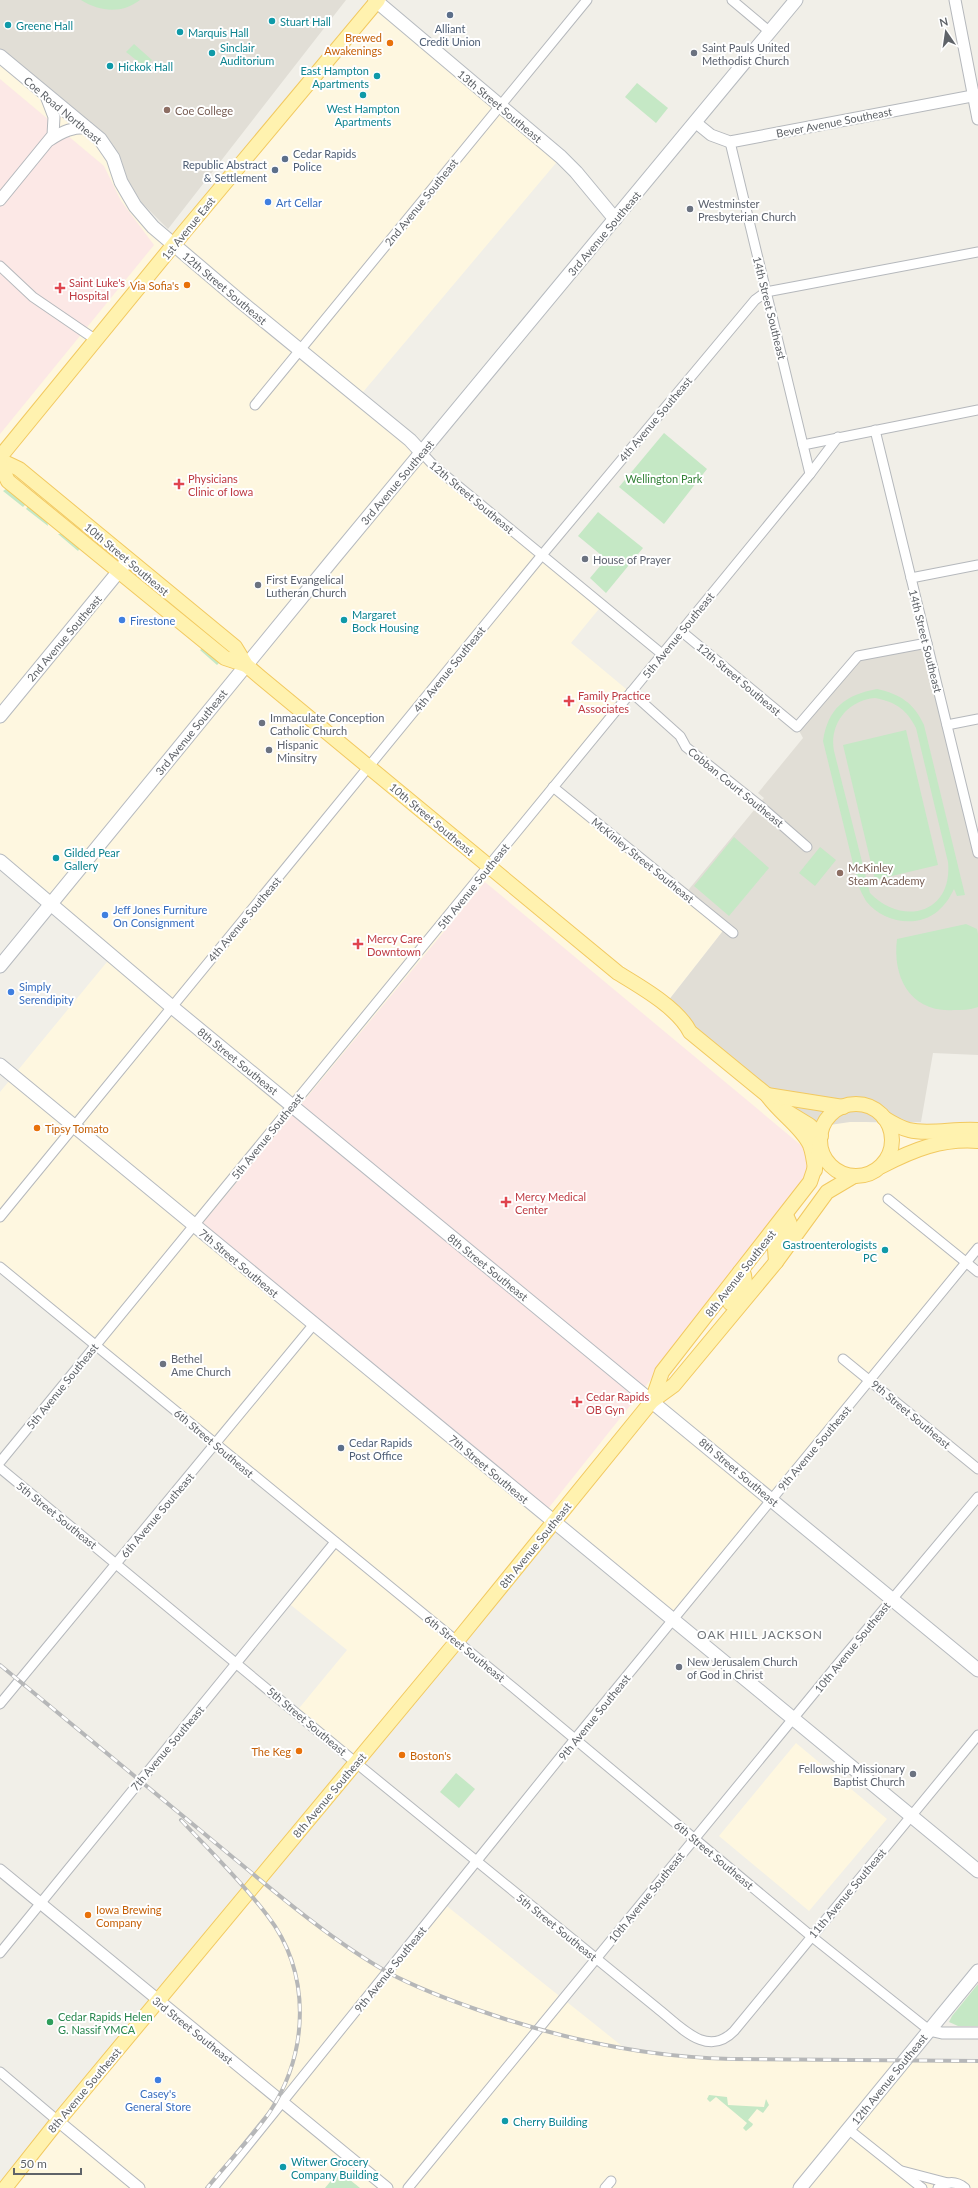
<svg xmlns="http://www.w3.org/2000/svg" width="978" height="2188" font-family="Lato,sans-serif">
<rect width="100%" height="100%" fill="#f1efe8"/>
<!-- commercial -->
<g fill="#fef7e0">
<polygon points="377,2 561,157 358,398 603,604 571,643 631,693 554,787 726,927 661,1010 798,1124 823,1126 840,1122 866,1122 978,1132 978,1249 673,1621 553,1522 355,1762 296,1712 347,1650 287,1602 334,1543 0,1267 0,1092 111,957 0,863 0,57 100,139 135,206 173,245"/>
<polygon points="796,1743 887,1819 809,1911 719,1836"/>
<polygon points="259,1879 341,1942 389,1972 443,1903 627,2050 695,2058 978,2061 978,2188 2,2188"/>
</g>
<!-- education -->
<g fill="#e1ded6">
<polygon points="0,0 346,0 168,229 142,203 127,179 62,100 0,49"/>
<polygon points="927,643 978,853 978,1055 933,1053 921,1122 850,1122 816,1127 661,1010 726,927 685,894 764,798 758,793 803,738 797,727 858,656"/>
</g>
<!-- medical -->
<g fill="#fce8e6">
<polygon points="0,79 104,166 121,201 154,245 0,434"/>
<polygon points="485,882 808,1151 809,1181 547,1510 203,1223"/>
</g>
<!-- green -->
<g fill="#c5e8c5" fill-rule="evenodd">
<path d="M81,0H140C122,14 100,12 81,0Z"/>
<polygon points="134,44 152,60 145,67 126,52"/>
<polygon points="637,83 668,108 656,123 625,97"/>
<polygon points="664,433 707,469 664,524 619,487"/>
<polygon points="6,489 26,504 23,507 3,491"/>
<polygon points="28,506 47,521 48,526 26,509"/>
<polygon points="598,512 643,548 606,593 590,578 606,559 578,536"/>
<polygon points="58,534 62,534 80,548 78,551"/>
<polygon points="203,648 219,663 217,665 200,650"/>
<path d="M877,689C900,694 914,703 924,725L965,895L957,896L954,889C950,897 946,904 938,911C917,929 882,922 866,901C863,896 860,890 858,884L823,741C828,708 845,695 877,689ZM875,698C896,702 907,710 916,728L948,862C953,913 903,927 870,893L834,751C829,724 848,700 875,698Z"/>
<polygon points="906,730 938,865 875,880 843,745"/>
<polygon points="734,837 769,868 729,916 694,886"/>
<polygon points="820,847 836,860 815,886 799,873"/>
<path d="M966,924L977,929L978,934V1007C970,1010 962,1010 954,1010C911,1013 892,978 897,939Z"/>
<polygon points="456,1773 475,1789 459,1808 440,1792"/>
<polygon points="978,1984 978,2026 958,2026 949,2022 952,2016"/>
<polygon points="709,2095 727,2097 728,2105 764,2107 766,2099 769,2105 763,2113 757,2109 748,2120 753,2124 752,2126 746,2131 743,2128 747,2123 716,2097 710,2102 707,2099"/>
<polygon points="339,2171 360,2188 325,2188"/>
</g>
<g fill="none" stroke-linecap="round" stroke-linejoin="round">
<defs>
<g id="minor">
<polyline points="732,0 770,32"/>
<polyline points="730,142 810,474"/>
<polyline points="0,266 33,297 96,340"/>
<polyline points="255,405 587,0"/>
<polyline points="875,430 978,853"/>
<polyline points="803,445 978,410"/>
<polyline points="422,453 435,467 662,654"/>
<polyline points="911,578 978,565"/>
<polyline points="681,631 797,727 858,656 927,643"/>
<polyline points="631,692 680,736 686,747 759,805 807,847"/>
<polyline points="947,725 978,719"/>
<polyline points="553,787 733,933"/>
<polyline points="888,1199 978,1272"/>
<polyline points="0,1217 542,555 755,300 766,292 978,252"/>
<polyline points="0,1267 515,1689 811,1936 929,2030"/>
<polyline points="843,1359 978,1469"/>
<polyline points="0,1462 810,474 838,437"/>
<path d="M0,1468L366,1771L657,2008C680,2026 707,2059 734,2031L978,1735"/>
<polyline points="0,1704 314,1324"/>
<polyline points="0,1953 335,1542"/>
<polyline points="0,2072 58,2121"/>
<polyline points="848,2129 922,2188"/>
<polyline points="902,2171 948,2183"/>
<polyline points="213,2188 575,1739 978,1248"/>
<polyline points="408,2188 842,1659 978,1497"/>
<polyline points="605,2188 611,2181"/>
<path d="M938,2188C947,2181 956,2181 965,2188"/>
</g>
<g id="tertiary">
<polyline points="955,0 978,119"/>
<polyline points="695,122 711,135 730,142 978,95"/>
<path d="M50,140C63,131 73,127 88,128"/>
<polyline points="0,200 53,135 54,117 46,96"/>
<polyline points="0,1870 387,2188"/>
<polyline points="929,2030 942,2033 978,2033"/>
<polyline points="58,2121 139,2188"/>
</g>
<g id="secondary">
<polyline points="375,0 561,157 576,172 615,219"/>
<polyline points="0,56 100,139 113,158 121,182 135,206 153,227 240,301 410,440 422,453"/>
<polyline points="0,716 128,560"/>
<polyline points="0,861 172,1007 978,1670"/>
<polyline points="0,966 334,558 796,0"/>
<polyline points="0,1065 978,1871"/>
<polyline points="800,2188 978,1971"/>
</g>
<g id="primary">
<polyline points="0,457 184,232 378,0"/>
<path d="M0,460L19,469L235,647L246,665L260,677L618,973C641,987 678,1008 690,1032L767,1095C778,1112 802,1127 810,1145C813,1153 814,1161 815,1170"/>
<polyline points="0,464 8,481 225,658 246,665"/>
<polyline points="767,1095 843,1107"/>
<circle cx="856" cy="1140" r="36"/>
<polyline points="786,1111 809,1125 821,1136"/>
<path d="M884,1118C892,1123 900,1128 909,1130C928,1135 957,1128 978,1130"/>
<path d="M882,1166C913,1150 942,1138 978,1141"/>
<polyline points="776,1262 775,1249 790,1224 786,1215"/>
<polyline points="730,1303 745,1282 744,1275 740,1272"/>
<polyline points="652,1401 662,1372 810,1182 818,1158 820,1142"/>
<polyline points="5,2188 58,2121 457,1641 652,1401 674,1385 776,1262 827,1192 854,1176"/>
</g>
</defs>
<!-- minor casing -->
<use href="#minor" stroke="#b5b8bc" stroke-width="11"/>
<!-- tertiary casing -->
<use href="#tertiary" stroke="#b5b8bc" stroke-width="13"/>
<!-- secondary casing -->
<use href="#secondary" stroke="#b6babf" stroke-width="15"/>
<!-- primary casing -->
<use href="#primary" stroke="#f2c960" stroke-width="16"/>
<!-- minor -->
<use href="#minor" stroke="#fff" stroke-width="9"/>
<!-- tertiary -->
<use href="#tertiary" stroke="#fff" stroke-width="11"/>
<!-- secondary -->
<use href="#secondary" stroke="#fff" stroke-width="13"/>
<!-- primary -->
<use href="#primary" stroke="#fff2af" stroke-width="14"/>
<defs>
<g id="rail">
<path d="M0,1665C73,1725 145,1785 218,1845C270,1888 330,1940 389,1973C419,1989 452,2001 484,2012C565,2040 646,2057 731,2059L978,2061"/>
<path d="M181,1820C210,1851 241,1881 267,1915C312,1973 309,2053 269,2113C251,2139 227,2163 207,2188"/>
</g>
</defs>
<!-- rail casing -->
<use href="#rail" stroke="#b6b7b8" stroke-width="4"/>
<!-- rail -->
<use href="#rail" stroke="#fff" stroke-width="2.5" stroke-dasharray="8" stroke-linecap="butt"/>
</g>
<!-- markers -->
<g fill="#5c6f8a" stroke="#fff" stroke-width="1.5">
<circle cx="450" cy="15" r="4"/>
<circle cx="285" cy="159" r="4"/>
<circle cx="275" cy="170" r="4"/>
<circle cx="341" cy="1448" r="4"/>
</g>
<g fill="#0f9aa8" stroke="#fff" stroke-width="1.5">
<circle cx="272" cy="21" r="4"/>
<circle cx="8" cy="25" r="4"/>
<circle cx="180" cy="32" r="4"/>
<circle cx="212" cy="53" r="4"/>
<circle cx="110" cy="66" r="4"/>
<circle cx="377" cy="76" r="4"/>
<circle cx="363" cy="95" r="4"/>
<circle cx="344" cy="620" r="4"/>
<circle cx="56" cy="858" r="4"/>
<circle cx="885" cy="1250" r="4"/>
<circle cx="505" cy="2121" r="4"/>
<circle cx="283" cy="2167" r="4"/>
</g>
<g fill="#e8710a" stroke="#fff" stroke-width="1.5">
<circle cx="390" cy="43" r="4"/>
<circle cx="187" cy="285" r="4"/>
<circle cx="37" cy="1128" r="4"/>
<circle cx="299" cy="1751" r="4"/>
<circle cx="402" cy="1755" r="4"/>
<circle cx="88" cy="1915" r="4"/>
</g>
<g fill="#6b7280" stroke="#fff" stroke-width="1.5">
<circle cx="694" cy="53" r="4"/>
<circle cx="690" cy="209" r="4"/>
<circle cx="585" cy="559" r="4"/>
<circle cx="258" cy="585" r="4"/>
<circle cx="262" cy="723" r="4"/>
<circle cx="269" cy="750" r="4"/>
<circle cx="163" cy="1364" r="4"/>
<circle cx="679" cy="1667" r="4"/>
<circle cx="913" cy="1774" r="4"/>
</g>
<g fill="#8d6e63" stroke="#fff" stroke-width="1.5">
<circle cx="167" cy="110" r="4"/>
<circle cx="840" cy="873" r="4"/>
</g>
<g fill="#3f7fe0" stroke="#fff" stroke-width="1.5">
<circle cx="268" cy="202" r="4"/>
<circle cx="122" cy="620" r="4"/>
<circle cx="105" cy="915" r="4"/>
<circle cx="11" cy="992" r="4"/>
<circle cx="158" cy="2080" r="4"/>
</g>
<g fill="#e0444e" stroke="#fff" stroke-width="1.5">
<path d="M58 282h4v4h4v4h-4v4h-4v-4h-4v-4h4z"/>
<path d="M177 478h4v4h4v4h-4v4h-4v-4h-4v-4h4z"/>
<path d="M567 695h4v4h4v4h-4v4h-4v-4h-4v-4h4z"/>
<path d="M356 938h4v4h4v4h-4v4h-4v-4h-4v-4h4z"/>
<path d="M504 1196h4v4h4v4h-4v4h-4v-4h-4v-4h4z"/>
<path d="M575 1396h4v4h4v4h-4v4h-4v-4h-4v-4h4z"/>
</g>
<circle fill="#2e9e5b" stroke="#fff" stroke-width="1.5" cx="50" cy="2022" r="4"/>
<g text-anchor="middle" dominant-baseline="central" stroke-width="4" stroke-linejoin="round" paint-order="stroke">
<!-- culture labels -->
<g font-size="11" fill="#0d838f" stroke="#fff" text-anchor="start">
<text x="280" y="21">Stuart Hall</text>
<text x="16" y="25">Greene Hall</text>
<text x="188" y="32">Marquis Hall</text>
<text x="220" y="47">Sinclair<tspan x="220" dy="13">Auditorium</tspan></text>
<text x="118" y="66">Hickok Hall</text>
<text x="369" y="70" text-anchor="end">East Hampton<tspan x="369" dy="13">Apartments</tspan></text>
<text x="363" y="108" text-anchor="middle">West Hampton<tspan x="363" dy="13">Apartments</tspan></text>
<text x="352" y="614">Margaret<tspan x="352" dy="13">Bock Housing</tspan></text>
<text x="64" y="852">Gilded Pear<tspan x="64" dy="13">Gallery</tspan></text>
<text x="877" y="1244" text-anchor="end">Gastroenterologists<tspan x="877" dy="13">PC</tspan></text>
<text x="513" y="2121">Cherry Building</text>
<text x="291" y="2161">Witwer Grocery<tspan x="291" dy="13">Company Building</tspan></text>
</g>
<!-- service labels -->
<g font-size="11" fill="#4e5e75" stroke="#fff" text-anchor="start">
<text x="450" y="28" text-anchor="middle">Alliant<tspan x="450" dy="13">Credit Union</tspan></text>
<text x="293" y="153">Cedar Rapids<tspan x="293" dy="13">Police</tspan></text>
<text x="267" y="164" text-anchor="end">Republic Abstract<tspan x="267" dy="13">&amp; Settlement</tspan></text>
<text x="349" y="1442">Cedar Rapids<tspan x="349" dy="13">Post Office</tspan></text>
</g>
<!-- food labels -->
<g font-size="11" fill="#c56008" stroke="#fff" text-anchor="end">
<text x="382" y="37">Brewed<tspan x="382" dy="13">Awakenings</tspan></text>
<text x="179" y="285">Via Sofia's</text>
<text x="45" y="1128" text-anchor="start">Tipsy Tomato</text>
<text x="291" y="1751">The Keg</text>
<text x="410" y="1755" text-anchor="start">Boston's</text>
<text x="96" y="1909" text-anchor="start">Iowa Brewing<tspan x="96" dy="13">Company</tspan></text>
</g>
<!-- worship labels -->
<g font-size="11" fill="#5b616d" stroke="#fff" text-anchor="start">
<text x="702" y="47">Saint Pauls United<tspan x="702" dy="13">Methodist Church</tspan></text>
<text x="698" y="203">Westminster<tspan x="698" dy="13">Presbyterian Church</tspan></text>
<text x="593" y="559">House of Prayer</text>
<text x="266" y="579">First Evangelical<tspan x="266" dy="13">Lutheran Church</tspan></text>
<text x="270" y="717">Immaculate Conception<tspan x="270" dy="13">Catholic Church</tspan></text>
<text x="277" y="744">Hispanic<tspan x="277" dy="13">Minsitry</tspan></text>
<text x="171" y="1358">Bethel<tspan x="171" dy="13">Ame Church</tspan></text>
<text x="687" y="1661">New Jerusalem Church<tspan x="687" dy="13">of God in Christ</tspan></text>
<text x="905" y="1768" text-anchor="end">Fellowship Missionary<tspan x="905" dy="13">Baptist Church</tspan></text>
</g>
<!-- street labels -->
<g font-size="11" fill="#5f6368" stroke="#fff">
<text transform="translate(500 106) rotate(40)">13th Street Southeast</text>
<text transform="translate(63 110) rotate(40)">Coe Road Northeast</text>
<text transform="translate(834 122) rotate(-11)">Bever Avenue Southeast</text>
<text transform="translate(421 202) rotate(-51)">2nd Avenue Southeast</text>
<text transform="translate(188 228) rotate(-51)">1st Avenue East</text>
<text transform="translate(604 233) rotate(-50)">3rd Avenue Southeast</text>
<text transform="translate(225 288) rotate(40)">12th Street Southeast</text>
<text transform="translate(770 308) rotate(76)">14th Street Southeast</text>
<text transform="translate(655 419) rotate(-50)">4th Avenue Southeast</text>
<text transform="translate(397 482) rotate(-50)">3rd Avenue Southeast</text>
<text transform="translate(472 497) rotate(40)">12th Street Southeast</text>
<text transform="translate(127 559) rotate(40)">10th Street Southeast</text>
<text transform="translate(678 635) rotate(-51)">5th Avenue Southeast</text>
<text transform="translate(64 638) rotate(-50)">2nd Avenue Southeast</text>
<text transform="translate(926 641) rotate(76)">14th Street Southeast</text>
<text transform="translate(449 669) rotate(-51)">4th Avenue Southeast</text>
<text transform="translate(739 679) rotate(40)">12th Street Southeast</text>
<text transform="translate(191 732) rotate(-51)">3rd Avenue Southeast</text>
<text transform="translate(736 787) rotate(39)">Cobban Court Southeast</text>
<text transform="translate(432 819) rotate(40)">10th Street Southeast</text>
<text transform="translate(643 860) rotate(39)">McKinley Street Southeast</text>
<text transform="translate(473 886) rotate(-51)">5th Avenue Southeast</text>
<text transform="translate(244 919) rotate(-50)">4th Avenue Southeast</text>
<text transform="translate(238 1061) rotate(39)">8th Street Southeast</text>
<text transform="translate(267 1136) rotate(-51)">5th Avenue Southeast</text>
<text transform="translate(239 1263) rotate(40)">7th Street Southeast</text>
<text transform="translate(488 1267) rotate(39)">8th Street Southeast</text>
<text transform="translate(740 1273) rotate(-52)">8th Avenue Southeast</text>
<text transform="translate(62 1386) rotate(-51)">5th Avenue Southeast</text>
<text transform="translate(911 1414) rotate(40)">9th Street Southeast</text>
<text transform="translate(214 1443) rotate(40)">6th Street Southeast</text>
<text transform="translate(814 1448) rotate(-50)">9th Avenue Southeast</text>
<text transform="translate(489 1469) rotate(40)">7th Street Southeast</text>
<text transform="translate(739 1472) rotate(40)">8th Street Southeast</text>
<text transform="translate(57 1515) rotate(39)">5th Street Southeast</text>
<text transform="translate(157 1515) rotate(-50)">6th Avenue Southeast</text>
<text transform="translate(535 1545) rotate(-51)">8th Avenue Southeast</text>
<text transform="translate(852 1647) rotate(-51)">10th Avenue Southeast</text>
<text transform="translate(465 1648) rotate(39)">6th Street Southeast</text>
<text transform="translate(594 1717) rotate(-51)">9th Avenue Southeast</text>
<text transform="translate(307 1721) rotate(40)">5th Street Southeast</text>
<text transform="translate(167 1748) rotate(-50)">7th Avenue Southeast</text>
<text transform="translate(329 1795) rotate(-50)">8th Avenue Southeast</text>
<text transform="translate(714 1855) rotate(40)">6th Street Southeast</text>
<text transform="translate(847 1893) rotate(-50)">11th Avenue Southeast</text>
<text transform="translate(646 1897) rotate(-51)">10th Avenue Southeast</text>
<text transform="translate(557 1927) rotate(39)">5th Street Southeast</text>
<text transform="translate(390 1969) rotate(-51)">9th Avenue Southeast</text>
<text transform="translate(193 2030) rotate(39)">3rd Street Southeast</text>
<text transform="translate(889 2079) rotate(-51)">12th Avenue Southeast</text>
<text transform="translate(84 2090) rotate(-50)">8th Avenue Southeast</text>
</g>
<!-- education labels -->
<g font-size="11" fill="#785e54" stroke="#fff" text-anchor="start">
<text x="175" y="110">Coe College</text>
<text x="848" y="867">McKinley<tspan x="848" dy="13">Steam Academy</tspan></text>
</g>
<!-- shop labels -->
<g font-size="11" fill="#366cbe" stroke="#fff" text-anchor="start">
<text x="276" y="202">Art Cellar</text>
<text x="130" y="620">Firestone</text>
<text x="113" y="909">Jeff Jones Furniture<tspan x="113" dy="13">On Consignment</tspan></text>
<text x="19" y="986">Simply<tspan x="19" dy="13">Serendipity</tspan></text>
<text x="158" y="2093" text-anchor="middle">Casey's<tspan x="158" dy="13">General Store</tspan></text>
</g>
<!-- health labels -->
<g font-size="11" fill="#be3a42" stroke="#fff" text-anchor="start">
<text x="69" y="282">Saint Luke's<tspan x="69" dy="13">Hospital</tspan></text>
<text x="188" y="478">Physicians<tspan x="188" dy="13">Clinic of Iowa</tspan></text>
<text x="578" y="695">Family Practice<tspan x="578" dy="13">Associates</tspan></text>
<text x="367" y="938">Mercy Care<tspan x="367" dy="13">Downtown</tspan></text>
<text x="515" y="1196">Mercy Medical<tspan x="515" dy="13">Center</tspan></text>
<text x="586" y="1396">Cedar Rapids<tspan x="586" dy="13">OB Gyn</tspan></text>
</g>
<!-- park labels -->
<g font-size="11" fill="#348238" stroke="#fff">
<text x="664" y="478">Wellington Park</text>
</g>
<!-- leisure labels -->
<g font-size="11" fill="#27864d" stroke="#fff" text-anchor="start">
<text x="58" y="2016">Cedar Rapids Helen<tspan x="58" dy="13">G. Nassif YMCA</tspan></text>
</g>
<!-- neighbourhood labels -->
<g font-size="12" letter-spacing="1" fill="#70757a" stroke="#fff">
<text x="760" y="1634">OAK HILL JACKSON</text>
</g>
</g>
<!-- north arrow -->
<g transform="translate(946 32) rotate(347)" stroke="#ffffff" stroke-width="3" paint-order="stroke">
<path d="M0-3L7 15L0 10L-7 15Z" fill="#5f6368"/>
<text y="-6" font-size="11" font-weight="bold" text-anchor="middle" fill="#5f6368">N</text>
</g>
<!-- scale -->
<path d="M14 2168v6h67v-6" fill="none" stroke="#5f6368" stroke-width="2"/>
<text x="20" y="2168" font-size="12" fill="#5f6368" stroke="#ffffff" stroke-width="3" paint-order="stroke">50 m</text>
</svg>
